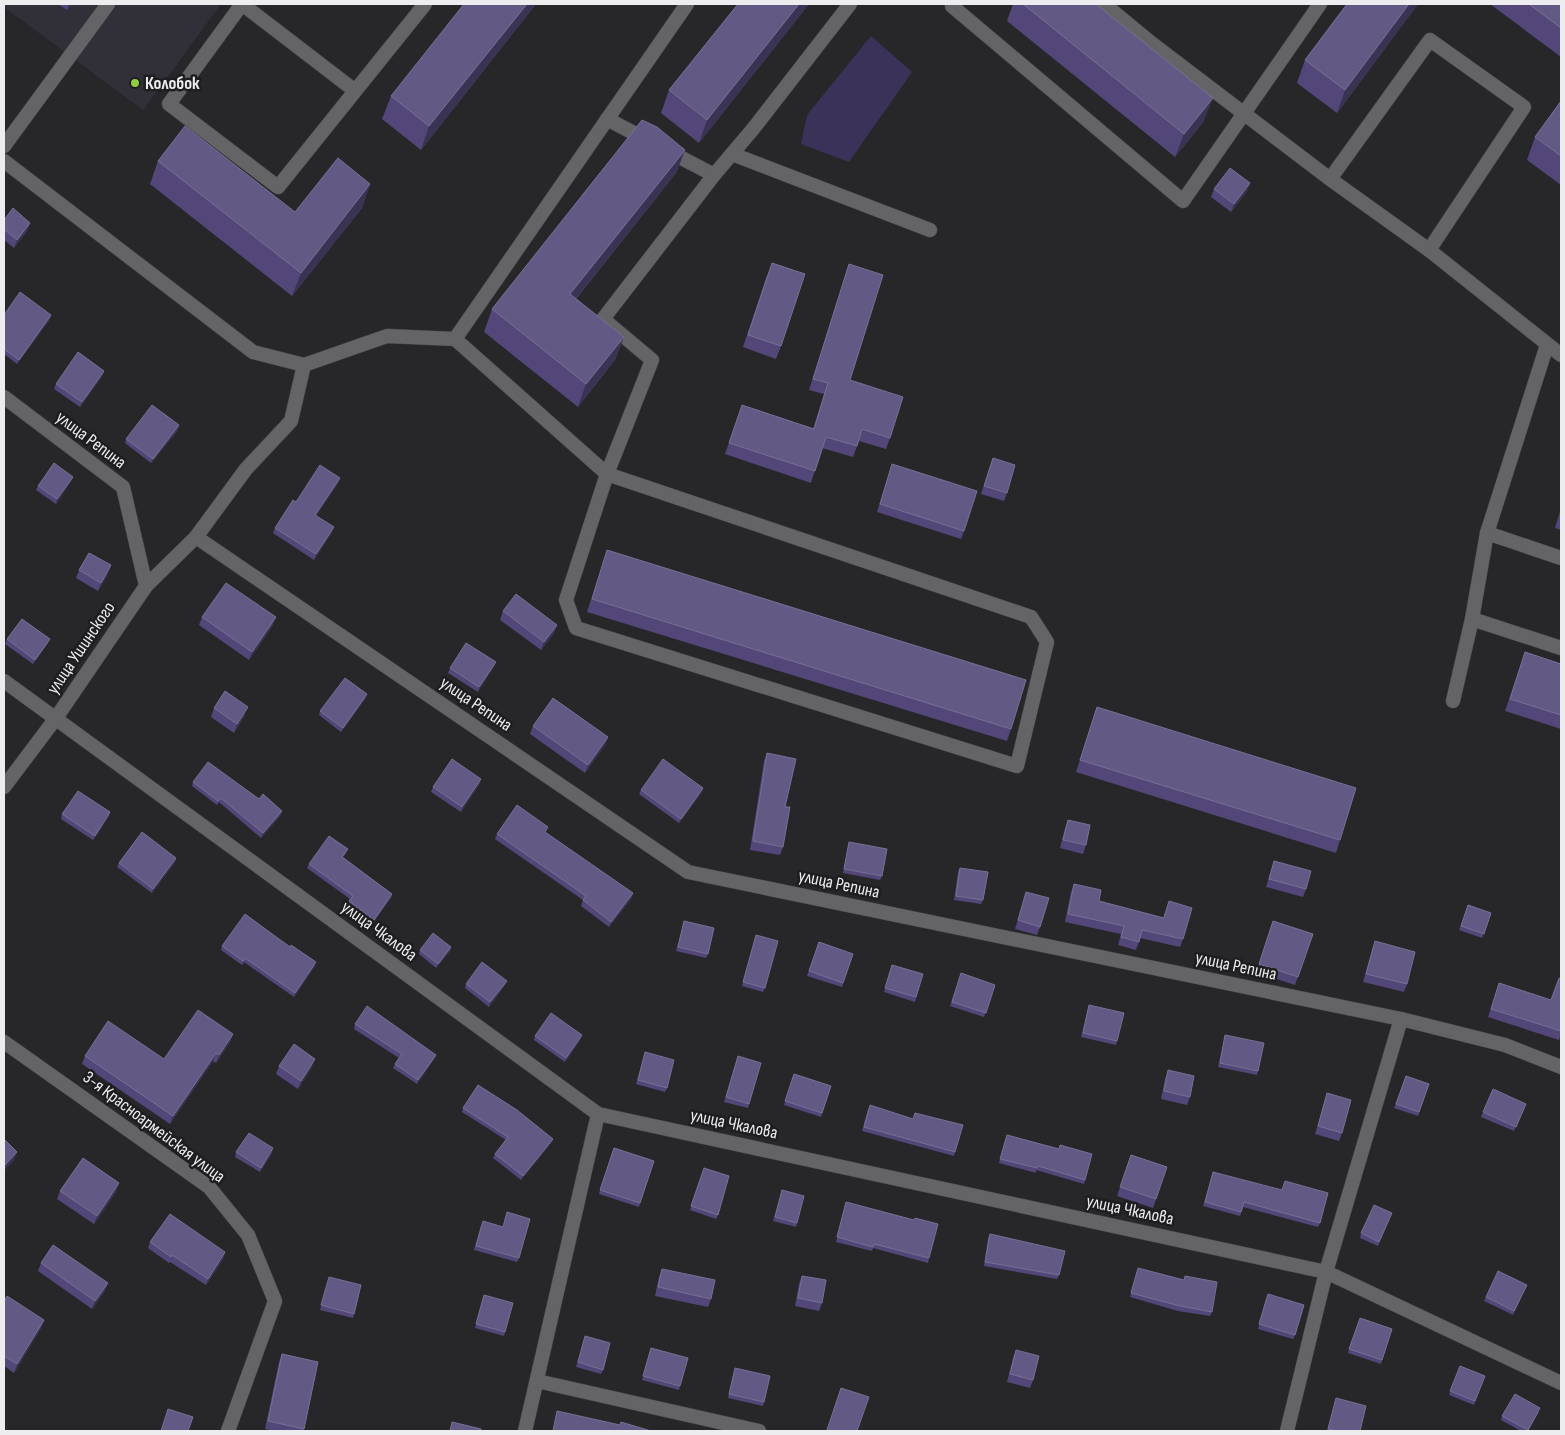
<svg xmlns="http://www.w3.org/2000/svg" width="1565" height="1435" font-family="'Sofia Sans Condensed',sans-serif">
<rect width="100%" height="100%" fill="#27272a"/>
<!-- built -->
<polygon fill="#313038" points="4,4 221,4 143,110 4,7"/>
<!-- green -->
<polygon fill="#3a3258" points="871,36 912,72 849,162 801,144 807,115"/>
<g fill="none" stroke-linecap="round" stroke-linejoin="round">
<defs>
<g id="service">
<polyline points="242,4 169,104 278,187 425,4"/>
<polyline points="242,4 354,90"/>
<polyline points="954,4 952,6 1183,201 1320,4"/>
<polyline points="1104,4 1150,42 1330,179 1430,40 1524,107 1429,250"/>
<polyline points="607,119 714,175 753,129 850,4"/>
<polyline points="4,146 108,4"/>
<polyline points="732,154 930,230"/>
<polyline points="4,161 253,352 304,365"/>
<polyline points="1330,179 1429,250 1561,355"/>
<polyline points="455,339 607,474 566,600 576,628 1017,766 1047,642 1031,617 607,474 652,360 603,319 714,175"/>
<polyline points="1487,533 1561,558"/>
<polyline points="196,537 246,469 291,421 304,365 387,336 455,339 687,4"/>
<polyline points="1472,619 1561,648"/>
<polyline points="1453,701 1472,619 1487,533 1547,345"/>
</g>
<g id="minor">
<polyline points="4,397 123,487 146,586"/>
<polyline points="4,681 598,1114 1326,1272 1561,1383"/>
<polyline points="4,787 56,718 146,586 196,537 688,872 1401,1019 1505,1045 1561,1067"/>
<polyline points="4,1042 209,1187 248,1235 275,1301 228,1431"/>
<polyline points="537,1381 759,1431"/>
<polyline points="525,1431 598,1114"/>
<polyline points="1287,1431 1326,1272 1401,1019"/>
</g>
</defs>
<!-- service casing -->
<use href="#service" stroke="#454548" stroke-width="15"/>
<!-- minor casing -->
<use href="#minor" stroke="#454548" stroke-width="15"/>
<!-- service -->
<use href="#service" stroke="#646467" stroke-width="14"/>
<!-- minor -->
<use href="#minor" stroke="#646467" stroke-width="14"/>
</g>
<!-- wall -->
<g fill="#524778">
<polygon points="58,4 72,4 67,10"/>
<polygon points="536,4 421,150 382,119 391,96"/>
<polygon points="738,4 809,4 699,143 661,113 669,90"/>
<polygon points="1013,4 1096,4 1204,121 1175,157 1007,21"/>
<polygon points="1418,4 1337,113 1297,83 1305,60"/>
<polygon points="1490,4 1561,4 1561,57"/>
<polygon points="1561,101 1561,185 1527,160 1535,137"/>
<polygon points="685,150 676,173 576,299 624,337 615,360 578,407 484,332 492,309"/>
<polygon points="158,161 295,212 370,184 362,208 292,296 150,184"/>
<polygon points="1250,183 1247,191 1231,212 1211,197 1214,189"/>
<polygon points="4,220 30,223 27,231 14,248 4,240"/>
<polygon points="849,264 850,380 890,438 886,449 859,441 853,457 822,448 811,483 725,454 742,405 813,429 824,394 809,390"/>
<polygon points="767,275 781,346 776,359 743,347"/>
<polygon points="4,315 51,315 50,319 17,364 4,354"/>
<polygon points="103,375 80,407 54,389 56,384"/>
<polygon points="178,430 151,463 125,443 126,439"/>
<polygon points="993,458 1007,493 1004,501 981,494"/>
<polygon points="892,464 964,531 961,539 877,512"/>
<polygon points="73,477 71,481 56,504 36,490 38,486"/>
<polygon points="338,483 316,516 332,532 314,560 273,533 275,528 296,502"/>
<polygon points="1561,508 1561,530 1555,528"/>
<polygon points="607,550 1011,729 1007,741 587,612"/>
<polygon points="79,570 108,574 98,591 76,578"/>
<polygon points="503,611 557,625 554,633 541,650 500,620"/>
<polygon points="202,617 273,625 249,660 199,625"/>
<polygon points="7,639 48,643 33,664 5,644"/>
<polygon points="1525,652 1561,664 1561,729 1505,711"/>
<polygon points="494,666 478,692 448,673 450,668"/>
<polygon points="366,698 341,732 319,715 320,711"/>
<polygon points="1097,707 1340,840 1336,853 1076,772"/>
<polygon points="214,708 245,715 234,733 211,717"/>
<polygon points="533,726 608,737 605,745 585,773 530,734"/>
<polygon points="767,753 785,807 783,847 780,855 750,850 764,761"/>
<polygon points="193,782 281,815 261,838 219,802 217,805 192,786"/>
<polygon points="480,783 461,812 431,792 433,787"/>
<polygon points="703,788 702,792 679,823 639,794 641,790"/>
<polygon points="110,812 109,816 93,840 61,819 62,814"/>
<polygon points="1068,820 1086,845 1083,854 1060,848 1065,828"/>
<polygon points="546,833 633,893 631,899 609,927 581,906 583,900 495,839 497,834"/>
<polygon points="849,842 882,876 880,880 843,873"/>
<polygon points="346,853 343,857 392,894 391,898 372,924 348,905 350,899 307,868 309,864"/>
<polygon points="176,858 175,862 152,893 117,867 119,863"/>
<polygon points="1274,861 1306,889 1303,897 1266,887"/>
<polygon points="960,868 983,900 981,904 954,900 958,872"/>
<polygon points="1074,884 1099,901 1163,918 1169,901 1183,939 1180,947 1140,938 1136,950 1118,945 1121,934 1065,922 1071,892"/>
<polygon points="1026,892 1040,927 1037,935 1015,929"/>
<polygon points="1468,905 1491,913 1482,938 1459,930"/>
<polygon points="684,921 708,954 706,958 676,951"/>
<polygon points="1273,921 1313,934 1295,985 1256,972"/>
<polygon points="755,939 765,988 763,992 742,986"/>
<polygon points="1375,941 1407,984 1404,992 1363,982 1372,950"/>
<polygon points="819,942 853,954 842,987 807,976"/>
<polygon points="222,946 315,966 294,997 244,962 242,965 221,950"/>
<polygon points="451,947 450,951 436,968 419,954 420,950"/>
<polygon points="892,965 923,974 915,1002 884,992"/>
<polygon points="961,973 995,985 984,1017 950,1006"/>
<polygon points="1561,979 1561,1035 1559,1040 1488,1017 1499,983 1551,1000"/>
<polygon points="507,981 505,985 489,1007 465,988 466,984"/>
<polygon points="1089,1005 1117,1041 1116,1045 1081,1037"/>
<polygon points="355,1024 436,1055 434,1059 417,1084 393,1068 395,1064 399,1058 354,1029"/>
<polygon points="233,1034 230,1042 216,1063 213,1061 170,1124 82,1064 85,1056 164,1059"/>
<polygon points="1225,1035 1258,1071 1257,1075 1218,1067"/>
<polygon points="535,1036 581,1039 565,1062 534,1040"/>
<polygon points="644,1056 667,1088 665,1092 636,1084"/>
<polygon points="738,1056 749,1104 748,1108 724,1102"/>
<polygon points="279,1066 312,1067 298,1089 276,1074"/>
<polygon points="1168,1071 1190,1097 1187,1105 1161,1099 1165,1079"/>
<polygon points="794,1074 831,1086 821,1117 784,1105"/>
<polygon points="1406,1076 1429,1084 1418,1116 1394,1108"/>
<polygon points="1327,1093 1342,1133 1339,1141 1315,1134"/>
<polygon points="1526,1104 1514,1131 1481,1117 1483,1112"/>
<polygon points="463,1108 553,1139 551,1143 521,1180 493,1158 495,1154 506,1140 462,1112"/>
<polygon points="868,1109 955,1152 954,1156 862,1131"/>
<polygon points="1007,1135 1059,1149 1085,1180 1084,1184 1036,1170 1036,1173 999,1163"/>
<polygon points="614,1148 654,1161 639,1207 599,1194"/>
<polygon points="236,1152 272,1153 260,1172 235,1157"/>
<polygon points="1131,1155 1156,1199 1153,1208 1117,1196"/>
<polygon points="704,1168 718,1215 716,1219 690,1210"/>
<polygon points="1213,1172 1320,1223 1318,1227 1243,1207 1240,1216 1203,1206"/>
<polygon points="782,1190 797,1223 796,1227 773,1221"/>
<polygon points="60,1191 116,1192 94,1224 57,1199"/>
<polygon points="846,1202 914,1220 929,1258 928,1263 873,1248 872,1251 836,1242"/>
<polygon points="1392,1213 1378,1246 1360,1238 1361,1233"/>
<polygon points="481,1225 502,1227 519,1258 517,1262 474,1250"/>
<polygon points="990,1234 1059,1275 1057,1279 984,1266 988,1238"/>
<polygon points="150,1242 225,1252 223,1259 206,1285 170,1262 169,1263 148,1248"/>
<polygon points="41,1263 105,1291 92,1309 38,1271"/>
<polygon points="662,1269 711,1299 708,1307 655,1296 659,1277"/>
<polygon points="1137,1272 1184,1280 1185,1276 1212,1312 1210,1316 1178,1311 1130,1297"/>
<polygon points="802,1276 822,1303 819,1311 795,1306 799,1284"/>
<polygon points="329,1277 354,1314 353,1318 320,1310"/>
<polygon points="1527,1285 1513,1315 1484,1301 1486,1297"/>
<polygon points="483,1299 505,1332 504,1336 475,1328"/>
<polygon points="1266,1299 1295,1335 1293,1339 1258,1329"/>
<polygon points="4,1301 44,1320 41,1328 14,1373 4,1366"/>
<polygon points="1360,1318 1392,1329 1381,1364 1348,1353"/>
<polygon points="584,1340 603,1370 601,1374 576,1367"/>
<polygon points="651,1348 680,1386 679,1390 642,1380"/>
<polygon points="1016,1350 1033,1380 1030,1388 1007,1382 1013,1358"/>
<polygon points="282,1354 304,1429 303,1431 274,1431 265,1429 279,1362"/>
<polygon points="1460,1366 1485,1376 1474,1405 1449,1395"/>
<polygon points="735,1368 764,1402 763,1406 728,1398"/>
<polygon points="1336,1398 1360,1431 1327,1431"/>
<polygon points="1539,1412 1528,1431 1521,1431 1501,1420 1502,1416"/>
</g>
<!-- shaded-wall -->
<g fill="#3a3353">
<polygon points="69,4 72,4 67,10"/>
<polygon points="527,4 536,4 421,150 429,126"/>
<polygon points="799,4 809,4 699,143 707,120"/>
<polygon points="1409,4 1418,4 1337,113 1345,90"/>
<polygon points="1213,98 1204,121 1175,157 1184,134"/>
<polygon points="685,150 676,173 561,317 570,294"/>
<polygon points="1250,183 1247,191 1231,212 1234,204"/>
<polygon points="370,184 362,208 292,296 301,273"/>
<polygon points="30,223 27,231 14,248 17,240"/>
<polygon points="51,315 50,319 17,364 19,360"/>
<polygon points="624,337 615,360 578,407 586,384"/>
<polygon points="104,371 103,375 80,407 82,402"/>
<polygon points="179,425 178,430 151,463 153,459"/>
<polygon points="73,477 71,481 56,504 57,499"/>
<polygon points="340,478 338,483 313,520 315,515"/>
<polygon points="334,527 332,532 314,560 316,554"/>
<polygon points="111,565 108,574 98,591 101,583"/>
<polygon points="276,617 273,625 249,660 252,652"/>
<polygon points="557,625 554,633 541,650 544,642"/>
<polygon points="50,639 48,643 33,664 35,660"/>
<polygon points="496,662 494,666 478,692 479,687"/>
<polygon points="367,694 366,698 341,732 343,728"/>
<polygon points="248,707 245,715 234,733 237,724"/>
<polygon points="608,737 605,745 585,773 588,765"/>
<polygon points="481,779 480,783 461,812 462,807"/>
<polygon points="703,788 702,792 679,823 681,819"/>
<polygon points="282,811 281,815 261,838 263,833"/>
<polygon points="110,812 109,816 93,840 95,836"/>
<polygon points="176,858 175,862 152,893 153,889"/>
<polygon points="633,893 631,899 609,927 611,922"/>
<polygon points="392,894 391,898 372,924 374,920"/>
<polygon points="451,947 450,951 436,968 438,964"/>
<polygon points="316,962 315,966 294,997 295,993"/>
<polygon points="507,981 505,985 489,1007 490,1002"/>
<polygon points="233,1034 230,1042 216,1063 219,1055"/>
<polygon points="582,1035 581,1039 565,1062 566,1058"/>
<polygon points="216,1053 213,1061 170,1124 173,1116"/>
<polygon points="436,1055 434,1059 417,1084 418,1080"/>
<polygon points="315,1059 312,1067 298,1089 301,1081"/>
<polygon points="553,1139 551,1143 521,1180 523,1176"/>
<polygon points="273,1148 272,1153 260,1172 261,1168"/>
<polygon points="17,1152 14,1160 4,1171 4,1166"/>
<polygon points="119,1183 116,1192 94,1224 97,1216"/>
<polygon points="225,1252 223,1259 206,1285 208,1279"/>
<polygon points="108,1283 105,1291 92,1309 95,1301"/>
<polygon points="44,1320 41,1328 14,1373 17,1364"/>
</g>
<!-- building -->
<g fill="#625985" stroke="#787095">
<polygon points="464,4 527,4 429,126 391,96"/>
<polygon points="738,4 799,4 707,120 669,90"/>
<polygon points="1023,4 1096,4 1213,98 1184,134"/>
<polygon points="1347,4 1409,4 1345,90 1305,60"/>
<polygon points="1529,4 1561,4 1561,28"/>
<polygon points="1561,101 1561,156 1535,137"/>
<polygon points="642,120 657,127 685,150 570,294 624,337 586,384 492,309"/>
<polygon points="185,126 295,212 338,158 370,184 301,273 158,161"/>
<polygon points="1230,168 1250,183 1234,204 1214,189"/>
<polygon points="13,208 30,223 17,240 4,229 4,220"/>
<polygon points="772,263 805,274 781,346 748,335"/>
<polygon points="849,264 883,275 850,380 903,397 890,438 862,429 857,446 826,437 815,471 729,443 742,405 814,429 828,383 813,379"/>
<polygon points="20,292 51,315 19,360 4,349 4,315"/>
<polygon points="78,352 104,371 82,402 56,384"/>
<polygon points="152,405 179,425 153,459 126,439"/>
<polygon points="993,458 1015,465 1007,493 984,486"/>
<polygon points="54,463 73,477 57,499 38,486"/>
<polygon points="892,464 977,491 964,531 880,504"/>
<polygon points="320,465 340,478 315,515 334,527 316,554 275,528 293,500 296,502"/>
<polygon points="607,550 1026,680 1011,729 592,599"/>
<polygon points="89,553 111,565 101,583 79,570"/>
<polygon points="226,583 276,617 252,652 202,617"/>
<polygon points="516,594 557,625 544,642 503,611"/>
<polygon points="22,619 50,639 35,660 7,639"/>
<polygon points="466,643 496,662 479,687 450,668"/>
<polygon points="1525,652 1561,664 1561,715 1510,699"/>
<polygon points="345,678 367,694 343,728 320,711"/>
<polygon points="225,691 248,707 237,724 214,708"/>
<polygon points="553,698 608,737 588,765 533,726"/>
<polygon points="1097,707 1356,788 1340,840 1080,760"/>
<polygon points="767,753 796,759 785,807 790,807 783,847 753,841"/>
<polygon points="452,759 481,779 462,807 433,787"/>
<polygon points="663,759 703,788 681,819 641,790"/>
<polygon points="208,762 259,799 263,794 282,811 263,833 221,798 218,801 193,782"/>
<polygon points="78,791 110,812 95,836 62,814"/>
<polygon points="517,805 548,827 545,832 633,893 611,922 583,900 586,896 497,834"/>
<polygon points="1068,820 1090,825 1086,845 1063,840"/>
<polygon points="142,832 176,858 153,889 119,863"/>
<polygon points="329,836 348,849 342,857 392,894 374,920 349,901 353,896 309,864"/>
<polygon points="849,842 887,849 882,876 844,869"/>
<polygon points="1274,861 1311,871 1306,889 1269,879"/>
<polygon points="960,868 988,872 983,900 956,896"/>
<polygon points="1074,884 1101,890 1099,901 1164,918 1169,901 1192,908 1183,939 1142,930 1139,942 1121,937 1124,926 1068,914"/>
<polygon points="1026,892 1049,898 1040,927 1018,920"/>
<polygon points="1468,905 1491,913 1484,934 1461,926"/>
<polygon points="245,914 290,947 291,945 316,962 295,993 245,958 243,961 222,946"/>
<polygon points="684,921 714,928 708,954 678,947"/>
<polygon points="1273,921 1313,934 1298,977 1259,964"/>
<polygon points="433,933 451,947 438,964 420,950"/>
<polygon points="756,935 778,941 765,988 743,982"/>
<polygon points="1375,941 1415,952 1407,984 1366,974"/>
<polygon points="819,942 853,954 843,983 809,971"/>
<polygon points="482,962 507,981 490,1002 466,984"/>
<polygon points="892,965 923,974 916,997 885,988"/>
<polygon points="961,973 995,985 986,1013 952,1002"/>
<polygon points="1559,978 1561,979 1561,1031 1491,1009 1499,983 1551,1000"/>
<polygon points="1089,1005 1124,1013 1117,1041 1083,1033"/>
<polygon points="367,1006 436,1055 418,1080 395,1064 402,1054 355,1024"/>
<polygon points="198,1010 233,1034 219,1055 216,1053 173,1116 85,1056 108,1021 164,1059"/>
<polygon points="551,1013 582,1035 566,1058 535,1036"/>
<polygon points="1225,1035 1264,1043 1258,1071 1220,1063"/>
<polygon points="294,1044 315,1059 301,1081 279,1066"/>
<polygon points="645,1052 674,1060 667,1088 638,1080"/>
<polygon points="738,1056 761,1063 749,1104 726,1097"/>
<polygon points="1168,1070 1194,1076 1190,1097 1164,1091"/>
<polygon points="794,1074 831,1086 822,1113 785,1101"/>
<polygon points="1406,1076 1429,1084 1419,1112 1396,1104"/>
<polygon points="478,1085 517,1110 553,1139 523,1176 495,1154 508,1137 463,1108"/>
<polygon points="1493,1089 1526,1104 1516,1127 1483,1112"/>
<polygon points="1327,1093 1351,1100 1342,1133 1318,1126"/>
<polygon points="870,1105 913,1119 915,1113 963,1125 955,1152 864,1127"/>
<polygon points="249,1133 273,1148 261,1168 236,1152"/>
<polygon points="1007,1135 1059,1149 1060,1145 1092,1154 1085,1180 1038,1166 1037,1168 1000,1159"/>
<polygon points="4,1139 17,1152 4,1166"/>
<polygon points="614,1148 654,1161 640,1203 600,1190"/>
<polygon points="1131,1155 1167,1167 1156,1199 1120,1187"/>
<polygon points="83,1158 119,1183 97,1216 60,1191"/>
<polygon points="704,1168 729,1176 718,1215 691,1206"/>
<polygon points="1213,1172 1282,1190 1285,1181 1328,1193 1320,1223 1244,1202 1241,1212 1205,1202"/>
<polygon points="782,1190 804,1196 797,1223 775,1217"/>
<polygon points="846,1202 914,1220 915,1218 938,1224 929,1258 874,1244 873,1247 837,1237"/>
<polygon points="1374,1205 1392,1213 1379,1242 1361,1233"/>
<polygon points="507,1212 530,1219 519,1258 476,1246 483,1221 503,1227"/>
<polygon points="170,1214 225,1252 208,1279 172,1255 171,1257 150,1242"/>
<polygon points="990,1234 1065,1251 1059,1275 985,1262"/>
<polygon points="53,1245 108,1283 95,1301 41,1263"/>
<polygon points="1138,1268 1184,1280 1185,1276 1217,1282 1212,1312 1180,1306 1131,1293"/>
<polygon points="662,1269 715,1280 711,1299 658,1287"/>
<polygon points="1498,1271 1527,1285 1514,1311 1486,1297"/>
<polygon points="802,1276 826,1280 822,1303 798,1298"/>
<polygon points="329,1277 361,1285 354,1314 321,1305"/>
<polygon points="1268,1294 1304,1305 1295,1335 1259,1324"/>
<polygon points="484,1295 513,1303 505,1332 476,1324"/>
<polygon points="7,1296 44,1320 17,1364 4,1356 4,1301"/>
<polygon points="1360,1318 1392,1329 1382,1360 1349,1349"/>
<polygon points="585,1336 610,1343 603,1370 578,1362"/>
<polygon points="651,1348 688,1358 680,1386 643,1376"/>
<polygon points="1016,1350 1039,1356 1033,1380 1010,1374"/>
<polygon points="282,1354 318,1362 304,1429 268,1421"/>
<polygon points="1460,1366 1485,1376 1475,1401 1450,1391"/>
<polygon points="735,1368 770,1376 764,1402 729,1394"/>
<polygon points="841,1388 869,1397 857,1431 830,1431 827,1430"/>
<polygon points="1515,1394 1540,1408 1528,1430 1502,1416"/>
<polygon points="1336,1398 1366,1406 1360,1431 1339,1431 1328,1429"/>
<polygon points="168,1409 193,1417 188,1431 161,1431"/>
<polygon points="557,1411 620,1425 621,1422 651,1431 553,1431"/>
<polygon points="452,1422 481,1429 481,1431 450,1431"/>
</g>
<!-- markers -->
<circle fill="#91cd40" stroke="#1e1e20" stroke-width="2" cx="135" cy="83" r="5"/>
<g text-anchor="middle" dominant-baseline="central" stroke-width="5" stroke-linejoin="round" paint-order="stroke">
<!-- poi labels -->
<g font-size="18" font-weight="bold" fill="#ededef" stroke="#1e1e20" text-anchor="start">
<text x="145" y="83">Колобок</text>
</g>
<!-- street labels -->
<g font-size="18" fill="#ededef" stroke="#1e1e20">
<text transform="translate(91 440) rotate(37)">улица Репина</text>
<text transform="translate(81 648) rotate(-56)">улица Ушинского</text>
<text transform="translate(476 704) rotate(34)">улица Репина</text>
<text transform="translate(839 884) rotate(12)">улица Репина</text>
<text transform="translate(379 931) rotate(36)">улица Чкалова</text>
<text transform="translate(1236 966) rotate(12)">улица Репина</text>
<text transform="translate(734 1124) rotate(12)">улица Чкалова</text>
<text transform="translate(154 1127) rotate(37)">3-я Красноармейская улица</text>
<text transform="translate(1130 1210) rotate(12)">улица Чкалова</text>
</g>
</g>
<!-- border -->
<rect width="1565" height="1435" fill="none" stroke="#ededef" stroke-width="10"/>
</svg>
